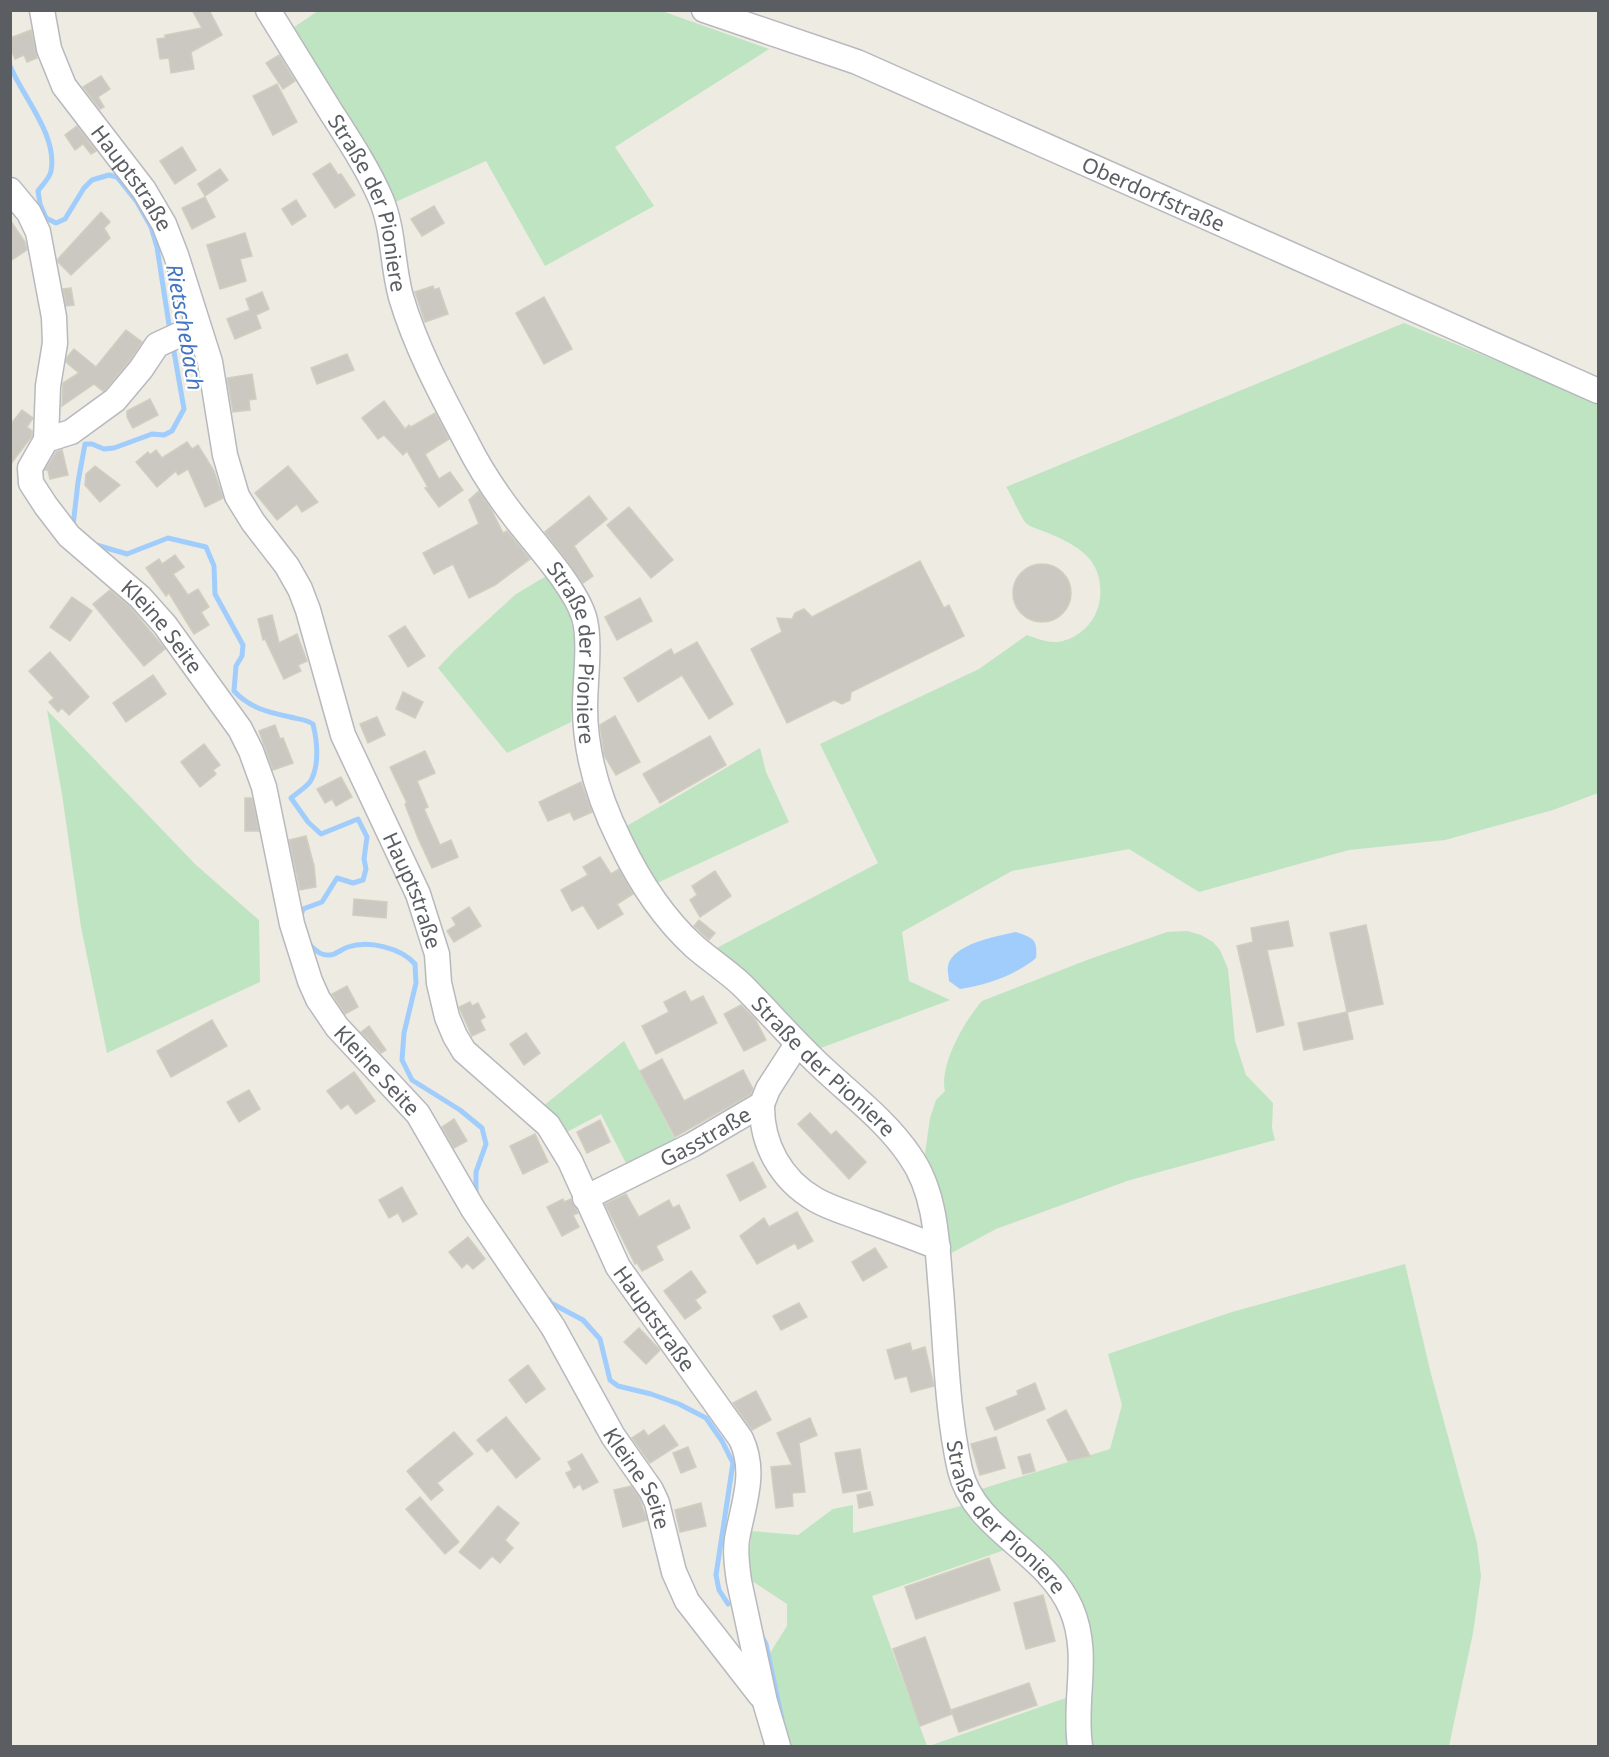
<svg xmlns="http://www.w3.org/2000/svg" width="1609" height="1757" font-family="'Noto Sans',sans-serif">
<rect width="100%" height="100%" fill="#edebe2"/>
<!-- green -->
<g fill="#bee4c2">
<polygon points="659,10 769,49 615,147 654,206 545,266 486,161 391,204 287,32 318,11"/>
<path d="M1404,323L1583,396L1598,405V793L1553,810L1445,840L1349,850L1199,892L1129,849L1012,871L902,932L909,981L950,1000L818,1049L713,950L878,863L820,744L979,669L1027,635C1046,642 1057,646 1075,636C1089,628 1098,614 1100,599C1104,560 1079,546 1048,533C1042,530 1031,528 1026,523C1021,518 1011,494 1006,487Z"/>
<polygon points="548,575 570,616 576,646 571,722 507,753 438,668 455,650 516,594"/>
<polygon points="47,710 196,865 259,920 260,982 107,1053 81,927 62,794"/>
<polygon points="760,748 766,772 789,822 657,883 640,860 625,827"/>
<path d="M1187,931L1201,935L1213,942L1220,950L1228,969L1235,1041L1246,1075L1273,1103L1272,1128L1275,1140L1127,1181L996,1229L944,1257L923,1168L930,1118L936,1100L945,1091C939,1065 965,1020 982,1001L1087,960L1167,932Z"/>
<polygon points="624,1041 680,1149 631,1173 601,1114 563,1134 542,1107"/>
<polygon points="1405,1264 1431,1374 1477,1543 1481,1576 1473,1633 1449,1746 1082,1746 1087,1644 975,1491 1110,1449 1122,1405 1108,1354 1232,1312"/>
<polygon points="969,1504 1016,1546 872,1596 927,1746 789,1746 765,1661 787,1626 787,1604 749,1579 751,1531 798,1535 833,1509 853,1505 853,1533"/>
<polygon points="1077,1694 1077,1746 929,1746"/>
</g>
<!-- water -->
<path fill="#a1cdfd" d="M1016,932C1033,938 1038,939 1036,958C1016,975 986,985 960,989L949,981C949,977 947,971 948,966C952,944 997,936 1016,932Z"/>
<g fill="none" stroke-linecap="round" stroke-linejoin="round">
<!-- stream -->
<g stroke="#a1cdfd" stroke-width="5">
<path d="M10,66C23,97 58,136 51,171C50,178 42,185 38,191L40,204L46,218L56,223L65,219L84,188L92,180L109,175L117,177L137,202L151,227L157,247L170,331"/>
<polyline points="75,528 73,526 78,482 85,444 92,444 104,449 114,448 152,434 164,435 172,431 184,409 173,346"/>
<path d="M93,544L127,554L168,538L206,547L214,566L215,594L243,645L242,656L236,666L234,691C250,708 267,712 290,717C298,719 305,719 313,724C317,740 320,766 310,782C305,788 297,793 291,798L308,822L321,834L358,819L367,837L364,859L366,869L363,880L353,883L337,878L322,902L303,909L300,919"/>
<path d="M307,942C311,946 316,952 322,954C334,958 339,950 348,947C369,940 401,948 415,964L416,983L404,1033L402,1060L412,1080L460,1110L482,1128L486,1144L476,1172V1193"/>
<polyline points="549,1300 551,1303 583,1320 600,1339 610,1380 618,1386 651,1394 679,1404 706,1418 722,1441 733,1463 716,1575 719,1590 728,1604"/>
<polyline points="761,1635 766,1644 782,1719"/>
</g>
</g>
<!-- building -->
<g fill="#cac8c1" stroke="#d1cec0" stroke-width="1.5">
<polygon points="192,10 209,10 222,35 191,52 194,69 171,73 169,58 160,59 157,39 165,38 165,35 202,28"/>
<polygon points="31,30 37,58 27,62 24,55 15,59 10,47 10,38"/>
<polygon points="279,55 295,81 283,89 266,63"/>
<polygon points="101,76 110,89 98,97 104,107 100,109 83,87"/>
<polygon points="277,84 297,122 273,135 253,96"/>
<polygon points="77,126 96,151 91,154 83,144 75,150 65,135"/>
<polygon points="182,147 196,170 175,184 160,161"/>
<polygon points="330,163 338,175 341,174 355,195 335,208 313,174"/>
<polygon points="220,169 228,180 205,196 198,184"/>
<polygon points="205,197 215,217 192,229 182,208"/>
<polygon points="296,200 306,216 292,225 282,209"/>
<polygon points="434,206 444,223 422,236 411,219"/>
<polygon points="101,212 110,222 104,228 110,238 71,275 58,262 58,259"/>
<polygon points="10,220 25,242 27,250 10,261"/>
<polygon points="245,233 252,256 240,259 246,281 220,289 207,245"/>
<polygon points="433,286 434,290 439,288 448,314 425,322 415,292"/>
<polygon points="71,288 74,305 66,306 63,289"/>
<polygon points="262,292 269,309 256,315 261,328 235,339 227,319 250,310 246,299"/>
<polygon points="544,297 572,349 544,364 516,313"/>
<polygon points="126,330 142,342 130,360 105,390 103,391 94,384 62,406 63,383 79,373 66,362 67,357 74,349 96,367"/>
<polygon points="347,354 354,370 317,384 311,368"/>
<polygon points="252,374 256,399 249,400 250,410 233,412 227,378"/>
<polygon points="150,399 158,415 133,428 127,417 127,411"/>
<polygon points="384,401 405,429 409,425 411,427 435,413 449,439 425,454 439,479 450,472 463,490 439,507 425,488 428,487 407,451 403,455 384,435 378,439 362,418"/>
<polygon points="22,410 33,418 27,427 32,431 32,436 10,465 10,425"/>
<polygon points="187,442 192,449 198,445 214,471 223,498 205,507 188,469 178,475 176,471 157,487 136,462 148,452 150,455 156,450 162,458"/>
<polygon points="62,450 68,475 50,479 48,470 45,470 56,452"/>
<polygon points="95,466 120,485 100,502 85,485 86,474"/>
<polygon points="288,466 318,502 302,512 297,504 277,520 255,493"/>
<polygon points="479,491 492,511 503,533 507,531 530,559 495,585 469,598 453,564 434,574 423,553 479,524 469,500"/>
<polygon points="589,496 607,519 574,546 593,576 583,583 545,532"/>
<polygon points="629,507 673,560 651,578 607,525"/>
<polygon points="175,555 184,567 173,574 188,595 198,589 209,607 201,612 209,625 194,634 169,593 166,596 146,568 159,559 162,564"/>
<polygon points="920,561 944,608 949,605 964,636 851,692 850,700 842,704 834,700 787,723 751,649 782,632 777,618 792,619 795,613 804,609 812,617"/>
<circle cx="1042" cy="593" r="29"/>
<polygon points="110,590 130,607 165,649 144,666 93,604"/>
<polygon points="72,597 92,611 70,641 50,627"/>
<polygon points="640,598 652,621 617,640 605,617"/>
<polygon points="272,615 279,643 297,634 307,661 298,665 301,671 284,679 265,639 263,640 258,619"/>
<polygon points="405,626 425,656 408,667 389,636"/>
<polygon points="697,642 733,704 709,719 682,675 638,702 624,678 671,649 674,655"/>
<polygon points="50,652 89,697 69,715 62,708 58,712 49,702 54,698 29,671"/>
<polygon points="153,675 166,694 126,722 113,703"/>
<polygon points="403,692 423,702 415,718 396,709"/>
<polygon points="615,716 640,762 616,775 604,755 600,725"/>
<polygon points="377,717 385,735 368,743 360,724"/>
<polygon points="275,725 280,739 283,738 293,763 273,770 259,731"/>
<polygon points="710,736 726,765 660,803 643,774"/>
<polygon points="204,744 220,765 213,770 216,774 200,787 181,762"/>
<polygon points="425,751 435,773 417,781 428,807 424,809 440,845 451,840 458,857 432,868 418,838 405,804 407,803 390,767"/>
<polygon points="341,777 352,797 336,806 332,799 325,803 317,789"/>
<polygon points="581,782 592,812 574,820 570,812 548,821 539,802"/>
<polygon points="245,798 252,798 259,831 245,831"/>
<polygon points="306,836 314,866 316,887 300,890 289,840"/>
<polygon points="600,857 611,874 619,869 633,894 617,904 623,914 598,929 583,905 572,911 561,890 588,875 583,867"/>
<polygon points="715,871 731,896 700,917 690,900 697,895 692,886"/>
<polygon points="354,899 387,902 386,918 353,915"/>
<polygon points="469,907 481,926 454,942 447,931 456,925 452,918"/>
<polygon points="699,920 715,933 709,940 694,926"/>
<polygon points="1288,921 1293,946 1267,950 1284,1025 1257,1032 1237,946 1253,942 1251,928"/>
<polygon points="1366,925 1383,1004 1347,1012 1330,933"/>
<polygon points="347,986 358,1007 345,1014 332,994"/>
<polygon points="685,991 691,1002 703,996 717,1023 656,1054 642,1026 669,1012 664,1002"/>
<polygon points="470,1002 472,1006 478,1003 485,1017 480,1020 485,1030 472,1036 459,1007"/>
<polygon points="741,1005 755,1019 766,1040 744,1051 724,1014"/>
<polygon points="1347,1012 1353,1039 1304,1050 1298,1023"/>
<polygon points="212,1020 227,1046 171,1077 157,1051"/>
<polygon points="369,1026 386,1050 381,1053 361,1032"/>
<polygon points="526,1033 540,1053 524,1065 510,1044"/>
<polygon points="662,1059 684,1101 743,1070 753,1089 751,1094 675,1137 640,1071"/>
<polygon points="354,1072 375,1101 356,1114 348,1104 341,1109 327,1091"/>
<polygon points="249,1090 260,1109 239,1122 227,1102"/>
<polygon points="810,1113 831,1135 836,1131 866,1162 849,1179 798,1124"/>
<polygon points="454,1119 467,1141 454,1148 442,1127"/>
<polygon points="600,1120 610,1142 587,1153 577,1132"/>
<polygon points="535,1134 548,1162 523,1174 510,1146"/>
<polygon points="753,1162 766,1187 740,1201 727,1175"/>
<polygon points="402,1187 417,1214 403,1222 398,1213 389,1218 379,1200"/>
<polygon points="626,1194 639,1217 669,1200 673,1208 679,1205 690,1228 656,1246 663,1260 642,1271 637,1263 635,1264 605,1204"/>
<polygon points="563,1199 564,1202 571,1199 578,1213 573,1215 579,1227 562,1236 547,1207"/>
<polygon points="797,1212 813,1241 798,1249 795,1243 757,1264 740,1236 764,1218 769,1227"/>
<polygon points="468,1237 485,1259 473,1269 467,1263 462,1268 449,1252"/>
<polygon points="875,1248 887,1267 863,1281 852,1262"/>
<polygon points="691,1271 706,1292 695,1300 701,1308 685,1319 664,1291"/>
<polygon points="799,1303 807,1317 781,1330 773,1316"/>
<polygon points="639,1328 660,1350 646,1364 624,1342"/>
<polygon points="910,1343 912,1351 925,1347 934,1386 911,1392 907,1376 895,1379 887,1350"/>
<polygon points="528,1365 545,1389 526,1403 509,1380"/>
<polygon points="1035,1383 1045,1409 995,1430 986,1408 1018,1395 1017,1391"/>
<polygon points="756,1391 771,1420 752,1430 733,1403"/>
<polygon points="1066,1410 1090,1456 1068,1461 1047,1420"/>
<polygon points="506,1417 540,1459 516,1478 492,1448 487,1452 477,1440"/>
<polygon points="810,1418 817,1435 799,1443 805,1492 792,1493 793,1506 776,1508 771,1467 792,1465 777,1433"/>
<polygon points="664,1425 678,1445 650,1463 632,1438 644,1430 648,1436"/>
<polygon points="454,1432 473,1454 437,1483 443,1490 431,1500 407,1471"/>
<polygon points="996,1437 1005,1468 980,1475 971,1444"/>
<polygon points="688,1447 696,1467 681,1473 673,1453"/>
<polygon points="860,1449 867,1489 843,1493 835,1453"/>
<polygon points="582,1454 598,1482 583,1490 580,1484 574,1488 566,1473 572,1470 568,1462"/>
<polygon points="1030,1454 1035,1471 1023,1474 1018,1457"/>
<polygon points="631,1486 639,1497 647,1520 623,1527 614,1490"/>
<polygon points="870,1492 873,1505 859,1508 857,1495"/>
<polygon points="420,1497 459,1542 445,1554 406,1509"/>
<polygon points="701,1503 706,1526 680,1532 675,1510"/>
<polygon points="498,1506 519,1523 505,1540 513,1548 500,1563 492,1556 480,1569 459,1552"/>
<polygon points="989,1558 1000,1590 916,1619 905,1587"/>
<polygon points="1043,1595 1055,1641 1026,1649 1014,1603"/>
<polygon points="925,1637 952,1714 920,1726 893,1649"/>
<polygon points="1029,1683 1037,1705 959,1732 951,1710"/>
</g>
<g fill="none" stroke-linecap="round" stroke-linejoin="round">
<defs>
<g id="minor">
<path id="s1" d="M42,10L49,49L64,86L144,190L164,224L176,255L210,362L225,455L237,496L253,522L287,566L300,589L308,610L343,735L418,894L437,954L439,983L447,1017L455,1036L464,1051L548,1125L570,1161L618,1267L741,1439C757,1473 743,1504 737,1539C735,1553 737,1567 739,1581L765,1702L778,1746"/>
<path id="s2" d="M268,10C289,44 310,78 331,112C349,140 368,169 381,199C394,230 392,265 401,297C416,348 442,396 467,443C480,469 498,496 516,519C536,545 575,587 584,617C591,640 585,681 585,707C585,754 599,799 620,841C638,879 664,919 695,947C710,960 727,971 742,985C770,1013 796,1044 826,1071C855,1098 888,1123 910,1156C937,1194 937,1246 941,1291C946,1350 947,1412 960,1470C974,1530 1046,1551 1071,1608C1091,1654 1073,1699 1080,1746"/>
<path id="s3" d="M704,10L857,62L1598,391"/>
<path id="s4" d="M10,190L29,213L38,232L54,317L55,343L48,386L46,440L30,468L31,483L46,506L69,536L140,597L165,625L240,729L251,751L264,787L292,924L310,981L318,999L337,1027L418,1114L473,1209L553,1327L613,1436L651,1490L657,1503L674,1572L687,1601L760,1695"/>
<polyline points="46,440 71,432 115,400 141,369 157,345 198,326"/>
<path d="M762,1104C761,1144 781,1180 816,1200C832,1209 851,1214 868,1221C891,1229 914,1238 938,1247"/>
<path id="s5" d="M585,1198L692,1145L762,1104L768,1089L797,1044"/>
</g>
</defs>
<!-- minor casing -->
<use href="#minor" stroke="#b7b9be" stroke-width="27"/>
<!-- minor -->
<use href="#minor" stroke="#fff" stroke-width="24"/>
</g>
<g text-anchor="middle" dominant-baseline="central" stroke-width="4.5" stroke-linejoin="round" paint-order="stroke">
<!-- street labels -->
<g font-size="21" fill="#5a5d62" stroke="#fff">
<text stroke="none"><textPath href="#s1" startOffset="194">Hauptstraße</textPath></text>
<text stroke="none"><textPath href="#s3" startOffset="486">Oberdorfstraße</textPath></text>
<text stroke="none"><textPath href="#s2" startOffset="220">Straße der Pioniere</textPath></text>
<text stroke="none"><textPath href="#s4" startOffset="504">Kleine Seite</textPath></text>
<text stroke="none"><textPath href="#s2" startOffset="724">Straße der Pioniere</textPath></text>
<text stroke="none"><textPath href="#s1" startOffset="968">Hauptstraße</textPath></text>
<text stroke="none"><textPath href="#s2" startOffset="1228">Straße der Pioniere</textPath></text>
<text stroke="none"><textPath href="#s4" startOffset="1008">Kleine Seite</textPath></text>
<text stroke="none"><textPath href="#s5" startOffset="135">Gasstraße</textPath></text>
<text stroke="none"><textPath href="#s1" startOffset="1472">Hauptstraße</textPath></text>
<text stroke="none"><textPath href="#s4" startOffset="1494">Kleine Seite</textPath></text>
<text stroke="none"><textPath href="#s2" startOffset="1738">Straße der Pioniere</textPath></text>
</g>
<!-- water labels -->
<g font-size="22" font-style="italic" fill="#4475c0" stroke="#fff">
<text transform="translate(186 327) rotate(80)">Rietschebach</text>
</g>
</g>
<!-- border -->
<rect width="1609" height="1757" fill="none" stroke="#5a5d62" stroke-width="24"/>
</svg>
